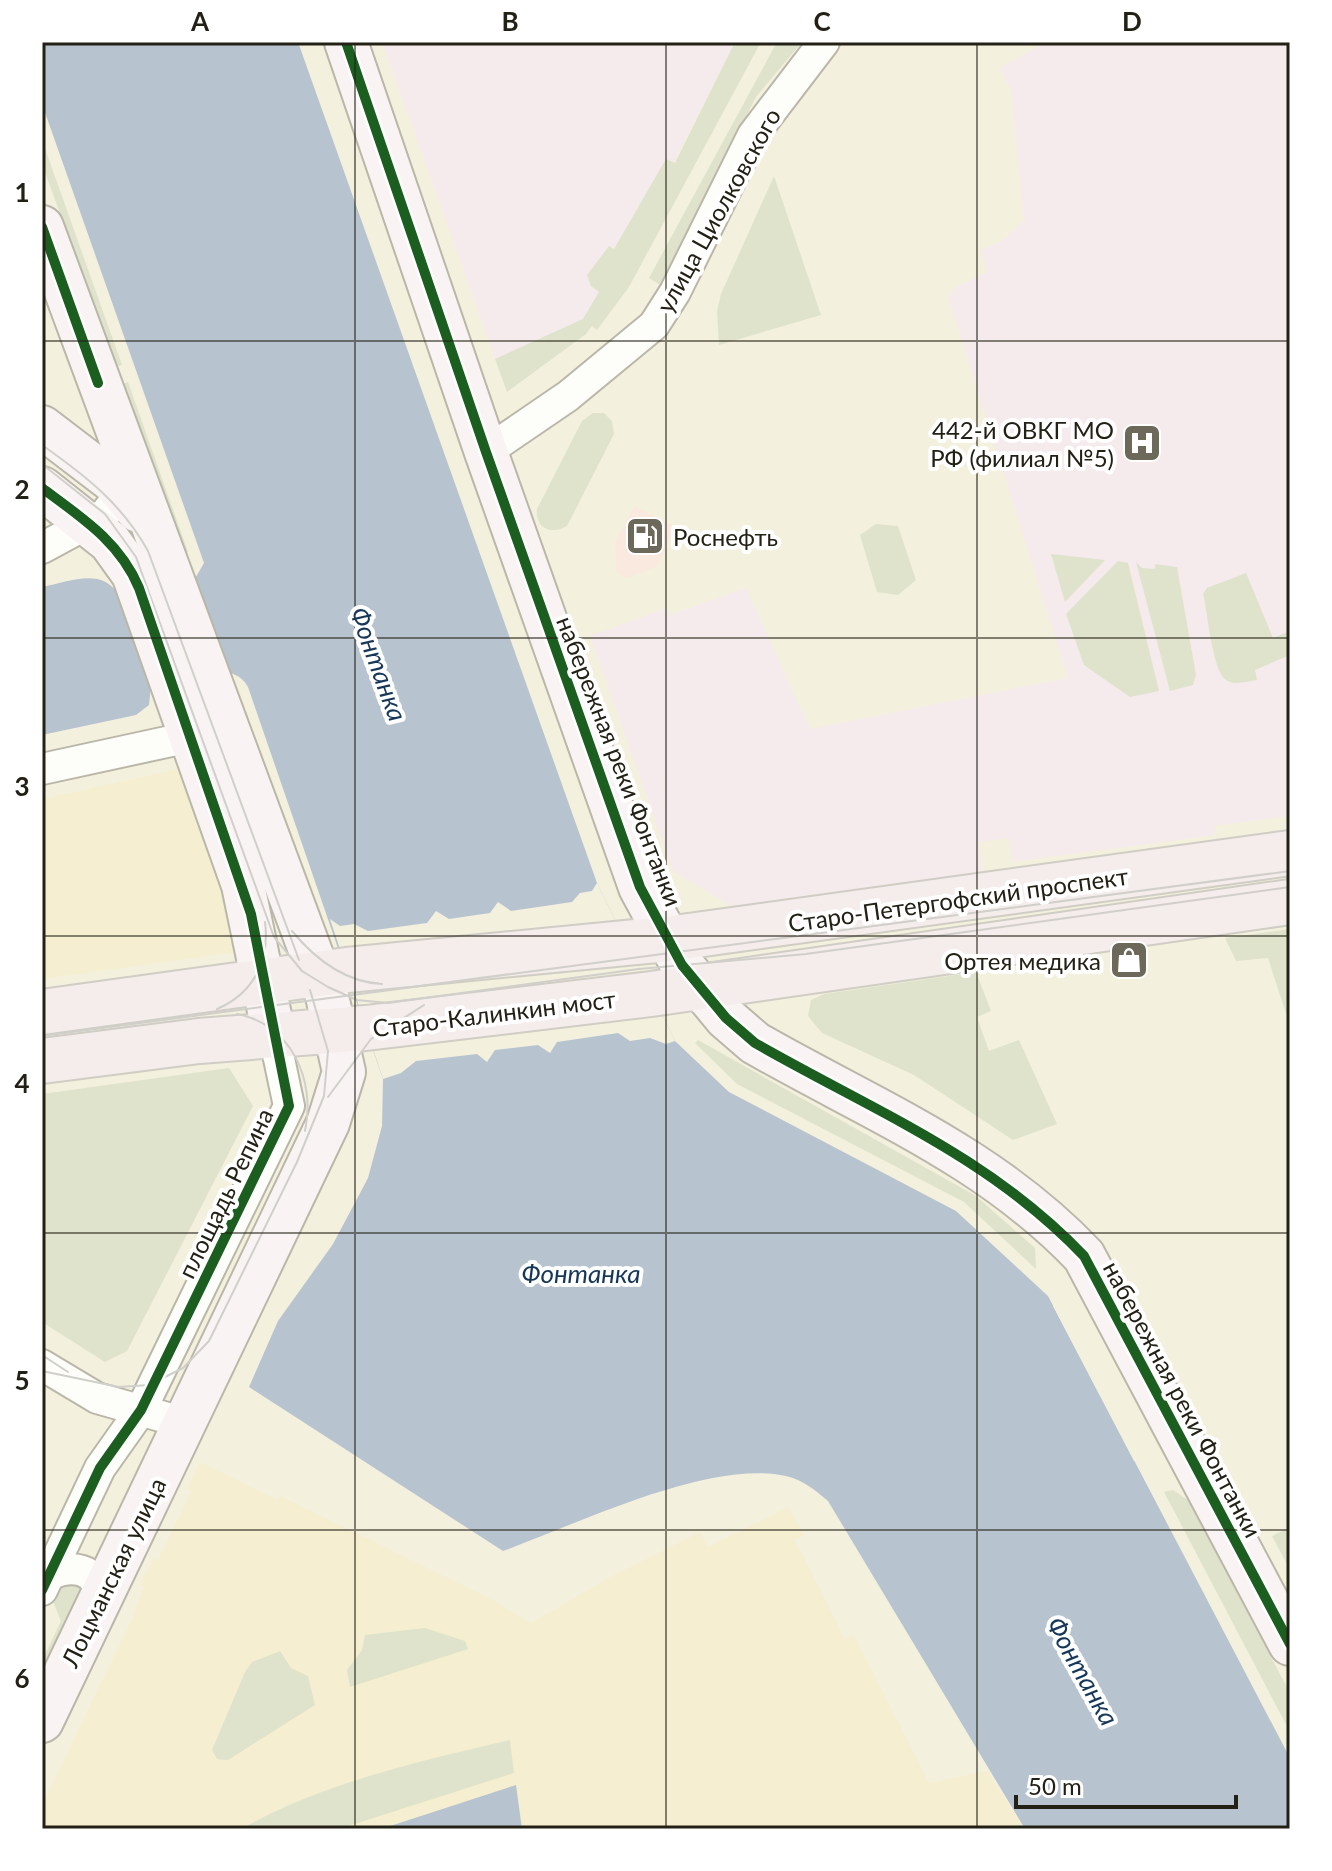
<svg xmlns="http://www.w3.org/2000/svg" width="1332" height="1871" font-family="Lato,sans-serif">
<rect width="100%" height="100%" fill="#f4f0de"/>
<!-- commercial -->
<polygon fill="#fae9de" points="634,506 675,527 657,567 627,578 616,571 615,543"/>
<!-- built -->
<g fill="#f5eed0">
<polygon points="184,768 244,932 236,952 42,979 42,799"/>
<polygon points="200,1462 278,1500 281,1496 495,1601 531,1623 614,1575 700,1532 708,1547 789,1507 804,1535 795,1540 845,1639 854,1635 929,1783 987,1771 1025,1829 522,1829 516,1785 381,1829 42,1829 42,1805 132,1619 144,1587 140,1584 153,1559 158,1560 191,1491 187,1489"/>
</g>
<!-- medical -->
<g fill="#f5eaec">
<polygon points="382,42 735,42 586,334 507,392"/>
<polygon points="1047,42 1290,43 1290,816 1214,826 1215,835 1012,862 1009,838 979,842 983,874 733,907 673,871 590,636 667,608 670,615 746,588 810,729 1068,678 948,297 957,287 987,272 981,250 1002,241 1024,221 1011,90 999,68"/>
</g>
<!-- green -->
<g fill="#dfe3cb">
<polygon points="735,42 761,42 629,287 597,330 592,326 586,334 507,392 495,359 583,319 599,292 591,286 587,275 609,246 614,249 666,159 675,163"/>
<polygon points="777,42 802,42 756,97 660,285 649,278"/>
<polygon points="42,140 122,365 116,367 42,164"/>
<polygon points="774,176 821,315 719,345 717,311 721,294"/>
<polygon points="128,382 188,552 183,557 122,384"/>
<path d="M593,413H604L612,421L614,434L567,526C552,535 535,529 537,509L582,421Z"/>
<polygon points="876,524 898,526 916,580 898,595 877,592 860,535"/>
<polygon points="1051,554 1105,560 1065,602"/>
<polygon points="1118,561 1128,563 1159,691 1130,697 1084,665 1066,614"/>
<polygon points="1136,562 1142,568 1155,569 1155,564 1177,567 1196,675 1193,685 1170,691"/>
<path d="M1246,573L1273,638L1290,631V655L1255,670L1257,680C1248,681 1234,686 1226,680C1212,670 1208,613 1203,594L1207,588Z"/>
<polygon points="1290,929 1290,1026 1268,958 1236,961 1225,938"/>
<polygon points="976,972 991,1011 977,1017 989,1051 1019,1040 1057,1124 1013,1140 914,1075 822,1033 808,1016 811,1000 824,994"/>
<polygon points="698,1040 976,1196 1035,1248 1036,1269 964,1202 737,1084 695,1043"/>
<polygon points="229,1068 253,1106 127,1351 105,1362 42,1322 42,1094"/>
<polygon points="1173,1490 1188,1500 1290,1693 1290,1732 1164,1492"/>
<polygon points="1290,1527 1290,1570 1272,1536"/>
<polygon points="75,1582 87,1592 42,1696 42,1661 61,1621 52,1599 58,1586"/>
<polygon points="425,1628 465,1641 468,1649 350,1687 347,1670 362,1650 365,1635"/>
<polygon points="280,1651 291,1668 308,1676 315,1705 228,1760 217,1759 212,1750 245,1672 252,1662"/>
<path d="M510,1740L514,1773L339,1829H241C325,1782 417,1762 510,1740Z"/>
</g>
<!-- water -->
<g fill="#b7c4cf">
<path d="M42,42H298L597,883L675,1041L729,1092L956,1211L1048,1296L1290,1758V1829H1025L828,1501C815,1490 803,1480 786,1476C709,1459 577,1524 503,1551L249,1387L278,1321L333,1244L368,1178L382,1126L383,1079L248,687C232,656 178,680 151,686L149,705L136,715L42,735V587C69,582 103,566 119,596L193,582L204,563L42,104Z"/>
<polygon points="516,1785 522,1829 381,1829"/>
</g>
<!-- pier -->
<g fill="#f4f0de">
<polygon points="597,883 675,1041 666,1044 650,1038 630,1041 618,1033 557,1042 550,1053 538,1045 495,1050 487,1062 477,1054 416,1061 401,1073 383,1079 330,919 340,926 354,924 368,931 427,923 436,911 449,919 490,913 498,902 511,911 572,902 580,893 592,891"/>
<polygon points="1056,1304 1137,1459 1134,1461 1053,1306"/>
</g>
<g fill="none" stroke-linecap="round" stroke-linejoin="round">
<defs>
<g id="street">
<polyline points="486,452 568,396 654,325 675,292 753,135 824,42"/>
<polyline points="42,548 105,514 114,502 114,471"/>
<polyline points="42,769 208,733"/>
<polyline points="42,1365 97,1398 185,1423"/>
<path d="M49,1575C73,1564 96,1568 101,1596"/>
<polyline points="42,1590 100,1468 141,1410 289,1106 274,1035"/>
</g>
<g id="secondary">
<path d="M346,42L486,452L640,887L682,965L726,1018L755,1043C872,1110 989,1156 1084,1256L1290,1644"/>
<polyline points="42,227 327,996 344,1072 328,1123 42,1721"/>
<polyline points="42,427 114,482 138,511"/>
<polyline points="42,488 110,542 133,574 243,885 274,1035"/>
</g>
<g id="primary">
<polyline points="42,1012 347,970 667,939 1290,853"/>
<polyline points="42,1061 199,1041 366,1028 651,994 1290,902"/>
</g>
</defs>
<!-- street casing -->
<use href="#street" stroke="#bab7a9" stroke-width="34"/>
<!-- secondary casing -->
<use href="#secondary" stroke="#bab7a9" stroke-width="46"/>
<!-- primary casing -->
<use href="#primary" stroke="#cfcdc4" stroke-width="48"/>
<!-- street -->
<use href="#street" stroke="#fdfdfa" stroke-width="30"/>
<!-- secondary -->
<use href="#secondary" stroke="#f9f4f3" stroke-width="42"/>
<!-- primary -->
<use href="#primary" stroke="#f5ecec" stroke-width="44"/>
<!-- tram -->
<g stroke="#d0cfca" stroke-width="2">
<path d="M42,445C86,476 122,504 148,551L299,960"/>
<polyline points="42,464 105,514 136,557 274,937 302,971 328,987 357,1000 388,1003 639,969 806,954 1290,887"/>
<path d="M292,931C315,959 345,982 382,984"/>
<path d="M217,1009C254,993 270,960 265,922"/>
<path d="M237,1014C291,1024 316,1080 305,1131"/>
<path d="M42,1036C458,978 874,929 1290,871"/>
<polyline points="328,1097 371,1039 424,1005"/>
<polyline points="42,1355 68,1372"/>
<polyline points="42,1371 119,1387 149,1385 183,1368 209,1341 297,1162 324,1096 328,1051 310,990"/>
</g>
<defs>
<g id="cycleway">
<path d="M346,42L486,452L640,887L682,965L726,1018L755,1043C872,1110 989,1156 1084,1256L1290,1644"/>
<polyline points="42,227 98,383"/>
<path d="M42,488C81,517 120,542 139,588L251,914L289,1106L141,1410L100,1468L42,1590"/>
</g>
</defs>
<!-- cycleway casing -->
<use href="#cycleway" stroke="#fff" stroke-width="15"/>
<!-- cycleway -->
<use href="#cycleway" stroke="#1b5e20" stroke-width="10"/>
</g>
<!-- grid -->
<path fill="none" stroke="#232115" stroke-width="2" stroke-opacity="0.55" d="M355,42V1829M666,42V1829M977,42V1829M42,341H1290M42,638H1290M42,936H1290M42,1233H1290M42,1530H1290"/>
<!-- icons -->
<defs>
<symbol id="hospital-square" viewBox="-11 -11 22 22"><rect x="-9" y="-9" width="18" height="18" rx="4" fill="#6c695b" stroke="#fff"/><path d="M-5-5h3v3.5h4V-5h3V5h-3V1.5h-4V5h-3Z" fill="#fff"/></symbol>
<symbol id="fuel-square" viewBox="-11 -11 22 22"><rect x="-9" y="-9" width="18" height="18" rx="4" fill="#6c695b" stroke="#fff"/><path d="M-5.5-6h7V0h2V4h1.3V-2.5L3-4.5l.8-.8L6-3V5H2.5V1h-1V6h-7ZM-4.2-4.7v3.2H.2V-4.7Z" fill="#fff"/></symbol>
<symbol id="shop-square" viewBox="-11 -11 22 22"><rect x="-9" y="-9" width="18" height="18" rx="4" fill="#6c695b" stroke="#fff"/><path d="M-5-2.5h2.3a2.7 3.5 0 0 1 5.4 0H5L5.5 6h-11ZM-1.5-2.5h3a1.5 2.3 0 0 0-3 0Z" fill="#fff"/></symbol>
</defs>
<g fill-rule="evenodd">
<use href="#hospital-square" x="1120" y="421" width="44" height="44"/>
<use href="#fuel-square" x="623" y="514" width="44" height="44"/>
<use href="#shop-square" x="1107" y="938" width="44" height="44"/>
</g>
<g text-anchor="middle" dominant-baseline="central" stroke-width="8" stroke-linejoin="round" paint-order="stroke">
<!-- street labels -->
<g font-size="24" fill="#232115" stroke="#fff">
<text transform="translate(718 210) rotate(-61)">улица Циолковского</text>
<text transform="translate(620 761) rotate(69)">набережная реки Фонтанки</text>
<text transform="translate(958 899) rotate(-8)">Старо-Петергофский проспект</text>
<text transform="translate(494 1013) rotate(-7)">Старо-Калинкин мост</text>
<text transform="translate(225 1193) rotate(-64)">площадь Репина</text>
<text transform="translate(1183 1399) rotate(62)">набережная реки Фонтанки</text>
<text transform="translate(113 1572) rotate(-64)">Лоцманская улица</text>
</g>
<!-- poi labels -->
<g font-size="24" fill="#232115" stroke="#fff" text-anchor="end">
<text x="1114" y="429">442-й ОВКГ МО<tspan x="1114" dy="28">РФ (филиал №5)</tspan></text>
<text x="673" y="536" text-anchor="start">Роснефть</text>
<text x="1101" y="960">Ортея медика</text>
</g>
<!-- water labels -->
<g font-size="26" font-style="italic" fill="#173759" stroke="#fff">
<text transform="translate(379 664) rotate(70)">Фонтанка</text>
<text x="581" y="1273">Фонтанка</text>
<text transform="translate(1083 1671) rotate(61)">Фонтанка</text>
</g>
</g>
<!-- border -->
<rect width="1332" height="1871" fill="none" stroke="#ffffff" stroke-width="88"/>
<!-- scale -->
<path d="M1016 1795v12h220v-12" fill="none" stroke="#232115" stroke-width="4"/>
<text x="1028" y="1795" font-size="24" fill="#232115" stroke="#ffffff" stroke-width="6" paint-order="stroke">50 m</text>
<rect x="44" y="44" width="1244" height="1783" fill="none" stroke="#232115" stroke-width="3"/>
<g font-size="26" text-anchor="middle" font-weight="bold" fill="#232115">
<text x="200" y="31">A</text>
<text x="510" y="31">B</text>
<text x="822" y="31">C</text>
<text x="1132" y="31">D</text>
<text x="22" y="202">1</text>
<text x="22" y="499">2</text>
<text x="22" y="796">3</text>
<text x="22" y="1093">4</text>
<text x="22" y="1390">5</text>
<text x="22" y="1688">6</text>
</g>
</svg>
